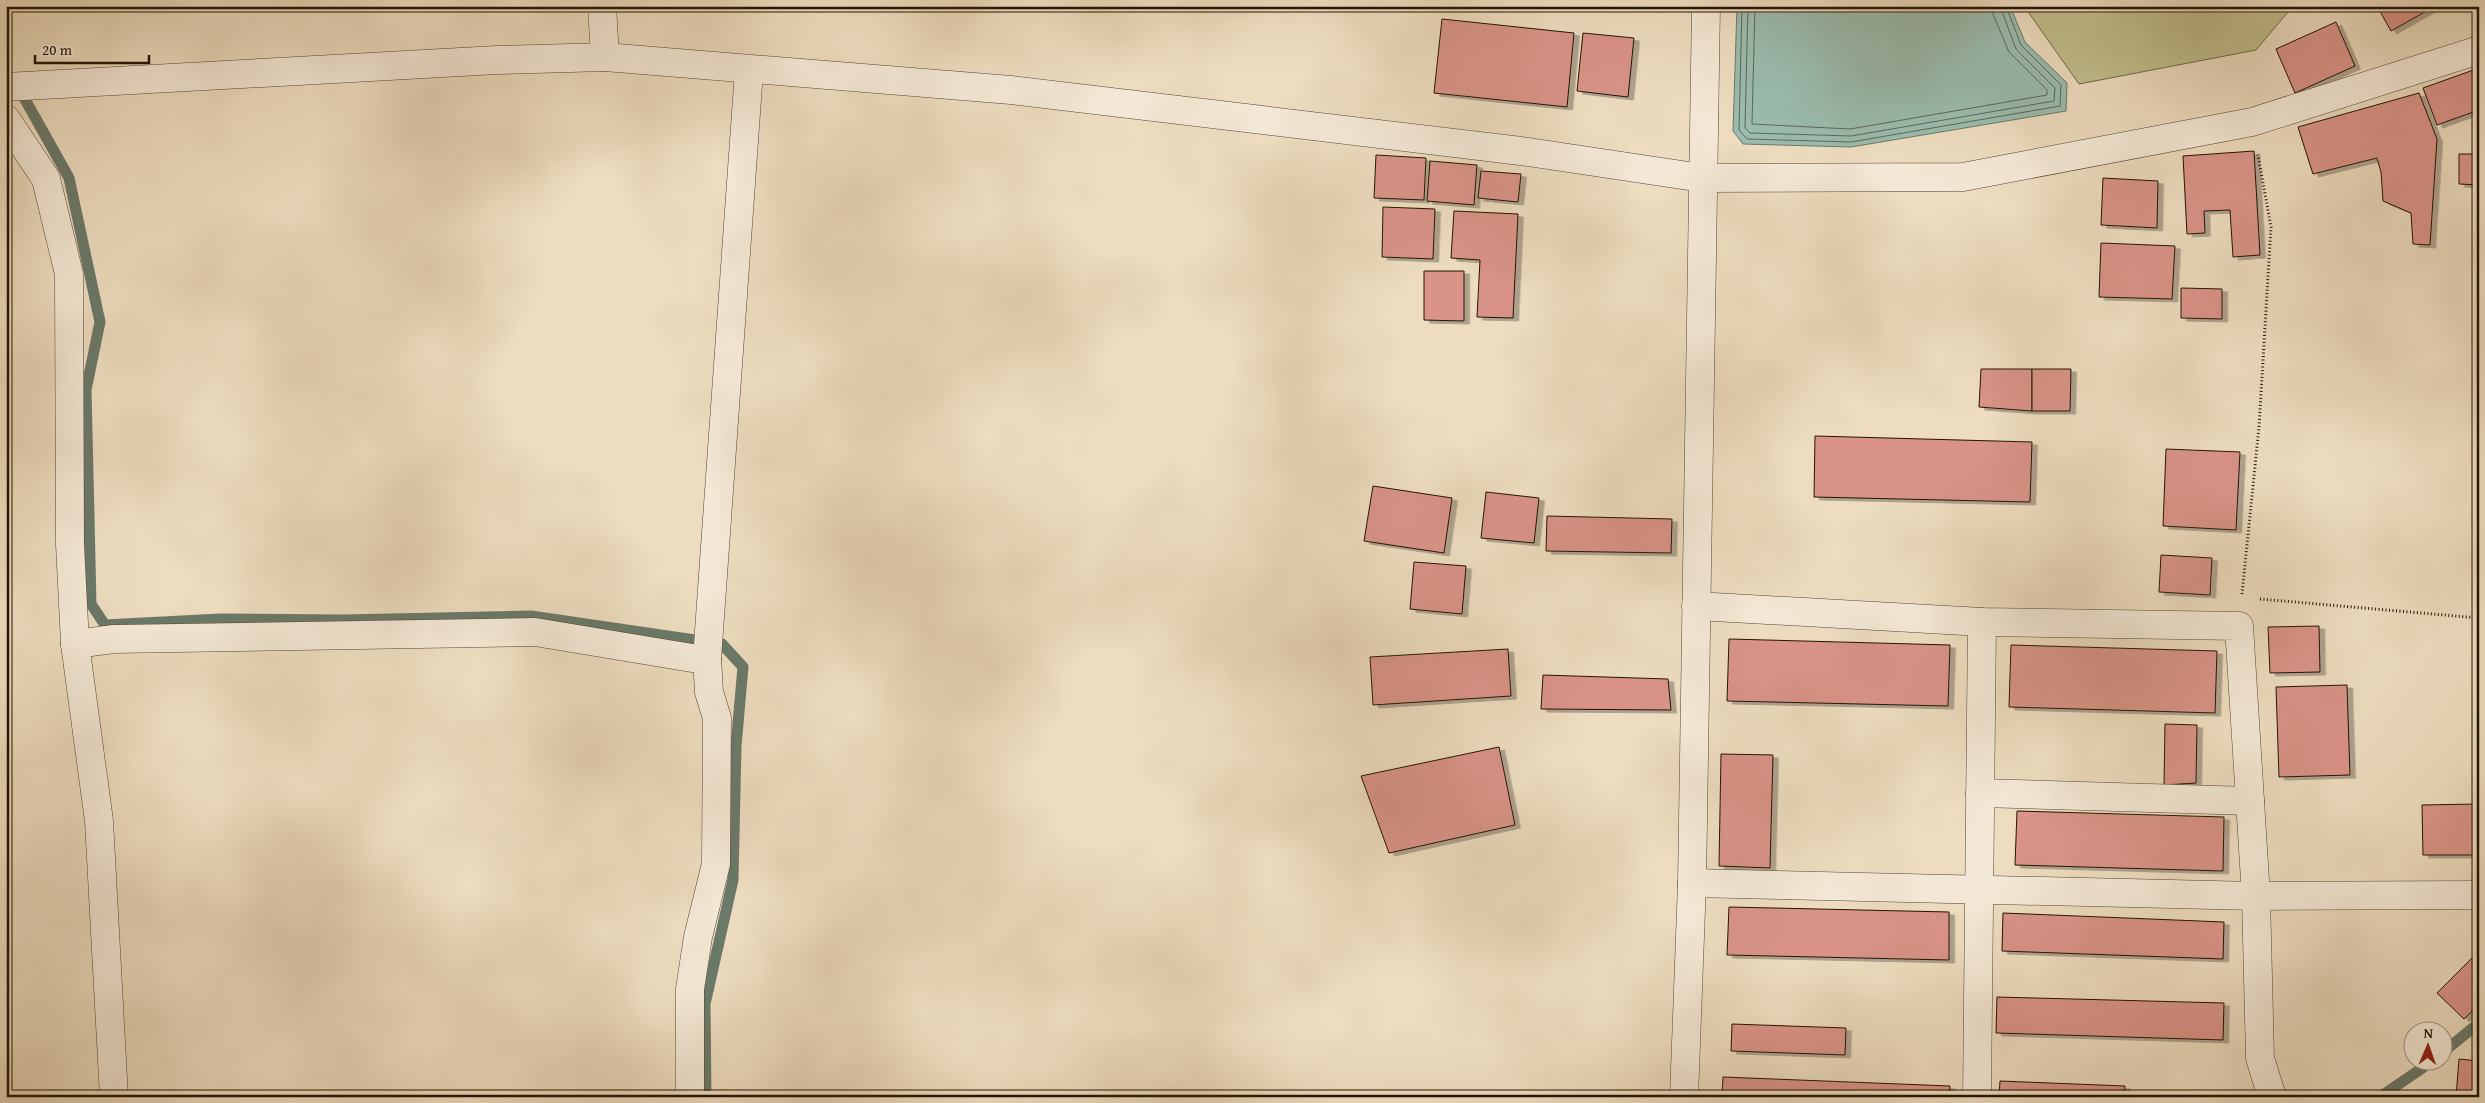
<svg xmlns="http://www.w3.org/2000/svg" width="2485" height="1103" font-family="'Gentium Book Plus',serif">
<defs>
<filter id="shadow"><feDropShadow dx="5.5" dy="3" stdDeviation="0" flood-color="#0004"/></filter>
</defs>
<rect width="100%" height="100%" fill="#eddcbf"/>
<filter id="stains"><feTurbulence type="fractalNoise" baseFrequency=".004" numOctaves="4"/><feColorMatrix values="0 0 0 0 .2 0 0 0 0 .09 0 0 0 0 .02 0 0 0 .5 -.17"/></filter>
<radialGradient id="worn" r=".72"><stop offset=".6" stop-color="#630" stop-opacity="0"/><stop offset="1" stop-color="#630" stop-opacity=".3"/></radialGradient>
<!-- green -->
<polygon fill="#c0be8c" stroke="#716947" points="2024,6 2293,6 2256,50 2079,84"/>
<!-- water -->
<polygon fill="#9abcae" stroke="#6a7969" points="1737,6 2010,6 2025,42 2067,83 2066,111 1851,147 1743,144 1733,131"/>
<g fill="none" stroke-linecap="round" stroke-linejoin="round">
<!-- shore -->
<g stroke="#5e6858" stroke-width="1">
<polyline points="1742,6 1739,130 1747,139 1851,142 2060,106 2061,85 2021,45 2006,6"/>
<polyline points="1748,6 1745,128 1750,133 1851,136 2054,101 2055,88 2016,49 2000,6"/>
<polyline points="1755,6 1752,124 1850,129 2047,95 2047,90 2009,52 1993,14 1992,6"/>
</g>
<!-- stream -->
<g stroke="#6a7969" stroke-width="11">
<polyline points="16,90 22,94 69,178 100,322 86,390 91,604 105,625 220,619 343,620 531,616 722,644 743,667 736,746 733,880 705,1004 706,1097"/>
<polyline points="2442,1053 2479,1023"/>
<polyline points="2380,1097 2434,1060"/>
</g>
</g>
<!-- building -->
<g fill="#d99388" stroke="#221402" filter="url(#shadow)">
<polygon points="2377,6 2428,6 2430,9 2391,31"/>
<polygon points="1442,19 1574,33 1567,107 1434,93"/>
<polygon points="2336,22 2355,66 2295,93 2276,49"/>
<polygon points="1583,33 1634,38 1628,97 1577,91"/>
<polygon points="2479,68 2479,110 2437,125 2423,88"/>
<polygon points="2419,93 2437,139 2430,245 2413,244 2411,213 2383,201 2381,172 2377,158 2313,174 2298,127"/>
<polygon points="2254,151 2260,255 2233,257 2230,210 2204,211 2205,233 2187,234 2183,156"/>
<polygon points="2459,154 2479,154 2479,185 2459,184"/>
<polygon points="1376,155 1426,158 1424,200 1374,198"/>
<polygon points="1430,161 1477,165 1474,205 1427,201"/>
<polygon points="1481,171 1521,174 1518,202 1478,198"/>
<polygon points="2103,178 2158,181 2157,228 2101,225"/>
<polygon points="1383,207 1435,209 1433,259 1382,257"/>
<polygon points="1454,211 1518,214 1513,318 1477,317 1480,260 1451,258"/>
<polygon points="2101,243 2175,246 2172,299 2099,297"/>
<polygon points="1424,271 1464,271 1464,321 1424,320"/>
<polygon points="2181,288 2222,289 2222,319 2181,318"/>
<polygon points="1981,369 2032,369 2032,411 1979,407"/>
<polygon points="2032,369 2071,369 2070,411 2032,411"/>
<polygon points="1815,436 2032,442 2030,502 1814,497"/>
<polygon points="2166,449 2240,452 2236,530 2163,526"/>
<polygon points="1373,486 1452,498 1444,553 1364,541"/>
<polygon points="1486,492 1539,498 1534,543 1481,538"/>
<polygon points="1547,516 1672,519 1671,553 1546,551"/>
<polygon points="2161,555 2212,558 2210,595 2159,592"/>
<polygon points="1414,562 1466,566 1462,614 1410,609"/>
<polygon points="2319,626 2320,672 2270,673 2268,627"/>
<polygon points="1729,639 1950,645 1948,706 1727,701"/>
<polygon points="2011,645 2217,651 2215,713 2009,707"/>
<polygon points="1508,649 1511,696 1373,705 1370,657"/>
<polygon points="1543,675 1668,679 1671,710 1541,709"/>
<polygon points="2347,685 2350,775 2279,777 2276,687"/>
<polygon points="2165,724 2197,725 2196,783 2164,785"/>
<polygon points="1499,747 1515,825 1389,853 1361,776"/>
<polygon points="1721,754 1773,755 1770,868 1719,866"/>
<polygon points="2479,804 2479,855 2423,855 2422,805"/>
<polygon points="2017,811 2224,817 2223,871 2015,865"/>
<polygon points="1729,907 1949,912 1949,960 1727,955"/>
<polygon points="2003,913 2224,922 2223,959 2002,951"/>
<polygon points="2479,951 2479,1004 2464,1019 2437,993"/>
<polygon points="1997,997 2224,1003 2223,1040 1996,1033"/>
<polygon points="1732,1024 1846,1028 1845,1055 1731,1051"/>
<polygon points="2459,1059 2479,1061 2479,1097 2456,1097"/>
<polygon points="1723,1077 1950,1086 1949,1097 1722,1097"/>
<polygon points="2000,1081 2125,1086 2124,1097 1999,1097"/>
</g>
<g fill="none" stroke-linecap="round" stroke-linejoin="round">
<defs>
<g id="minor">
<polyline points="602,6 605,57"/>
<polyline points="6,87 497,60 605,57 1011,90 1521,151 1702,178 1963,177 2252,122 2479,50"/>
<polyline points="6,119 46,179 69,274 70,544 75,644 99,821 114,1097"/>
<polyline points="1696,606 1982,622 2239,626 2256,896 2260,1058 2272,1097"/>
<polyline points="75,644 114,639 535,632 692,658 707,659"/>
<polyline points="1980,793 2250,801"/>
<polyline points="1692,883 2256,896 2479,895"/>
<polyline points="690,1097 690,989 698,937 716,864 717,718 709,692 707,659 749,71"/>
<polyline points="1684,1097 1692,883 1706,6"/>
<polyline points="1977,1097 1982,622"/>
</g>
</defs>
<!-- minor casing -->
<use href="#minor" stroke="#554631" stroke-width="29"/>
<!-- path -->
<g stroke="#221402" stroke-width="3" stroke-dasharray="1 2.5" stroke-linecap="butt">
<polyline points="2242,594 2259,427 2271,227 2258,155"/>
<polyline points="2260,599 2479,618"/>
</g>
<!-- minor -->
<use href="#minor" stroke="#f3e8d5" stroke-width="28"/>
</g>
<!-- margin -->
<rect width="2485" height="1103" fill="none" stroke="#eddcbf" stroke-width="25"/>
<rect x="8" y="8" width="2470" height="1088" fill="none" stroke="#221402" stroke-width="2.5"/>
<rect x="12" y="12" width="2460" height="1078" fill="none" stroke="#221402"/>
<!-- north arrow -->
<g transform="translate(2428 1046) rotate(2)"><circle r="24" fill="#f3e8d5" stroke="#9f9381"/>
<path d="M0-4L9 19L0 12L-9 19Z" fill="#8f2418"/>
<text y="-8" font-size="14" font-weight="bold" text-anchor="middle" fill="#221402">N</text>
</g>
<!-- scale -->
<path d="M35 55v8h114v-8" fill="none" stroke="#221402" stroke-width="2.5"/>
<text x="42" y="55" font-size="15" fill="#221402" stroke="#f3e8d5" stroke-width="4" paint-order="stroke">20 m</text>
<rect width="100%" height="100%" filter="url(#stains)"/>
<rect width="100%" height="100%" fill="url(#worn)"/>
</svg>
